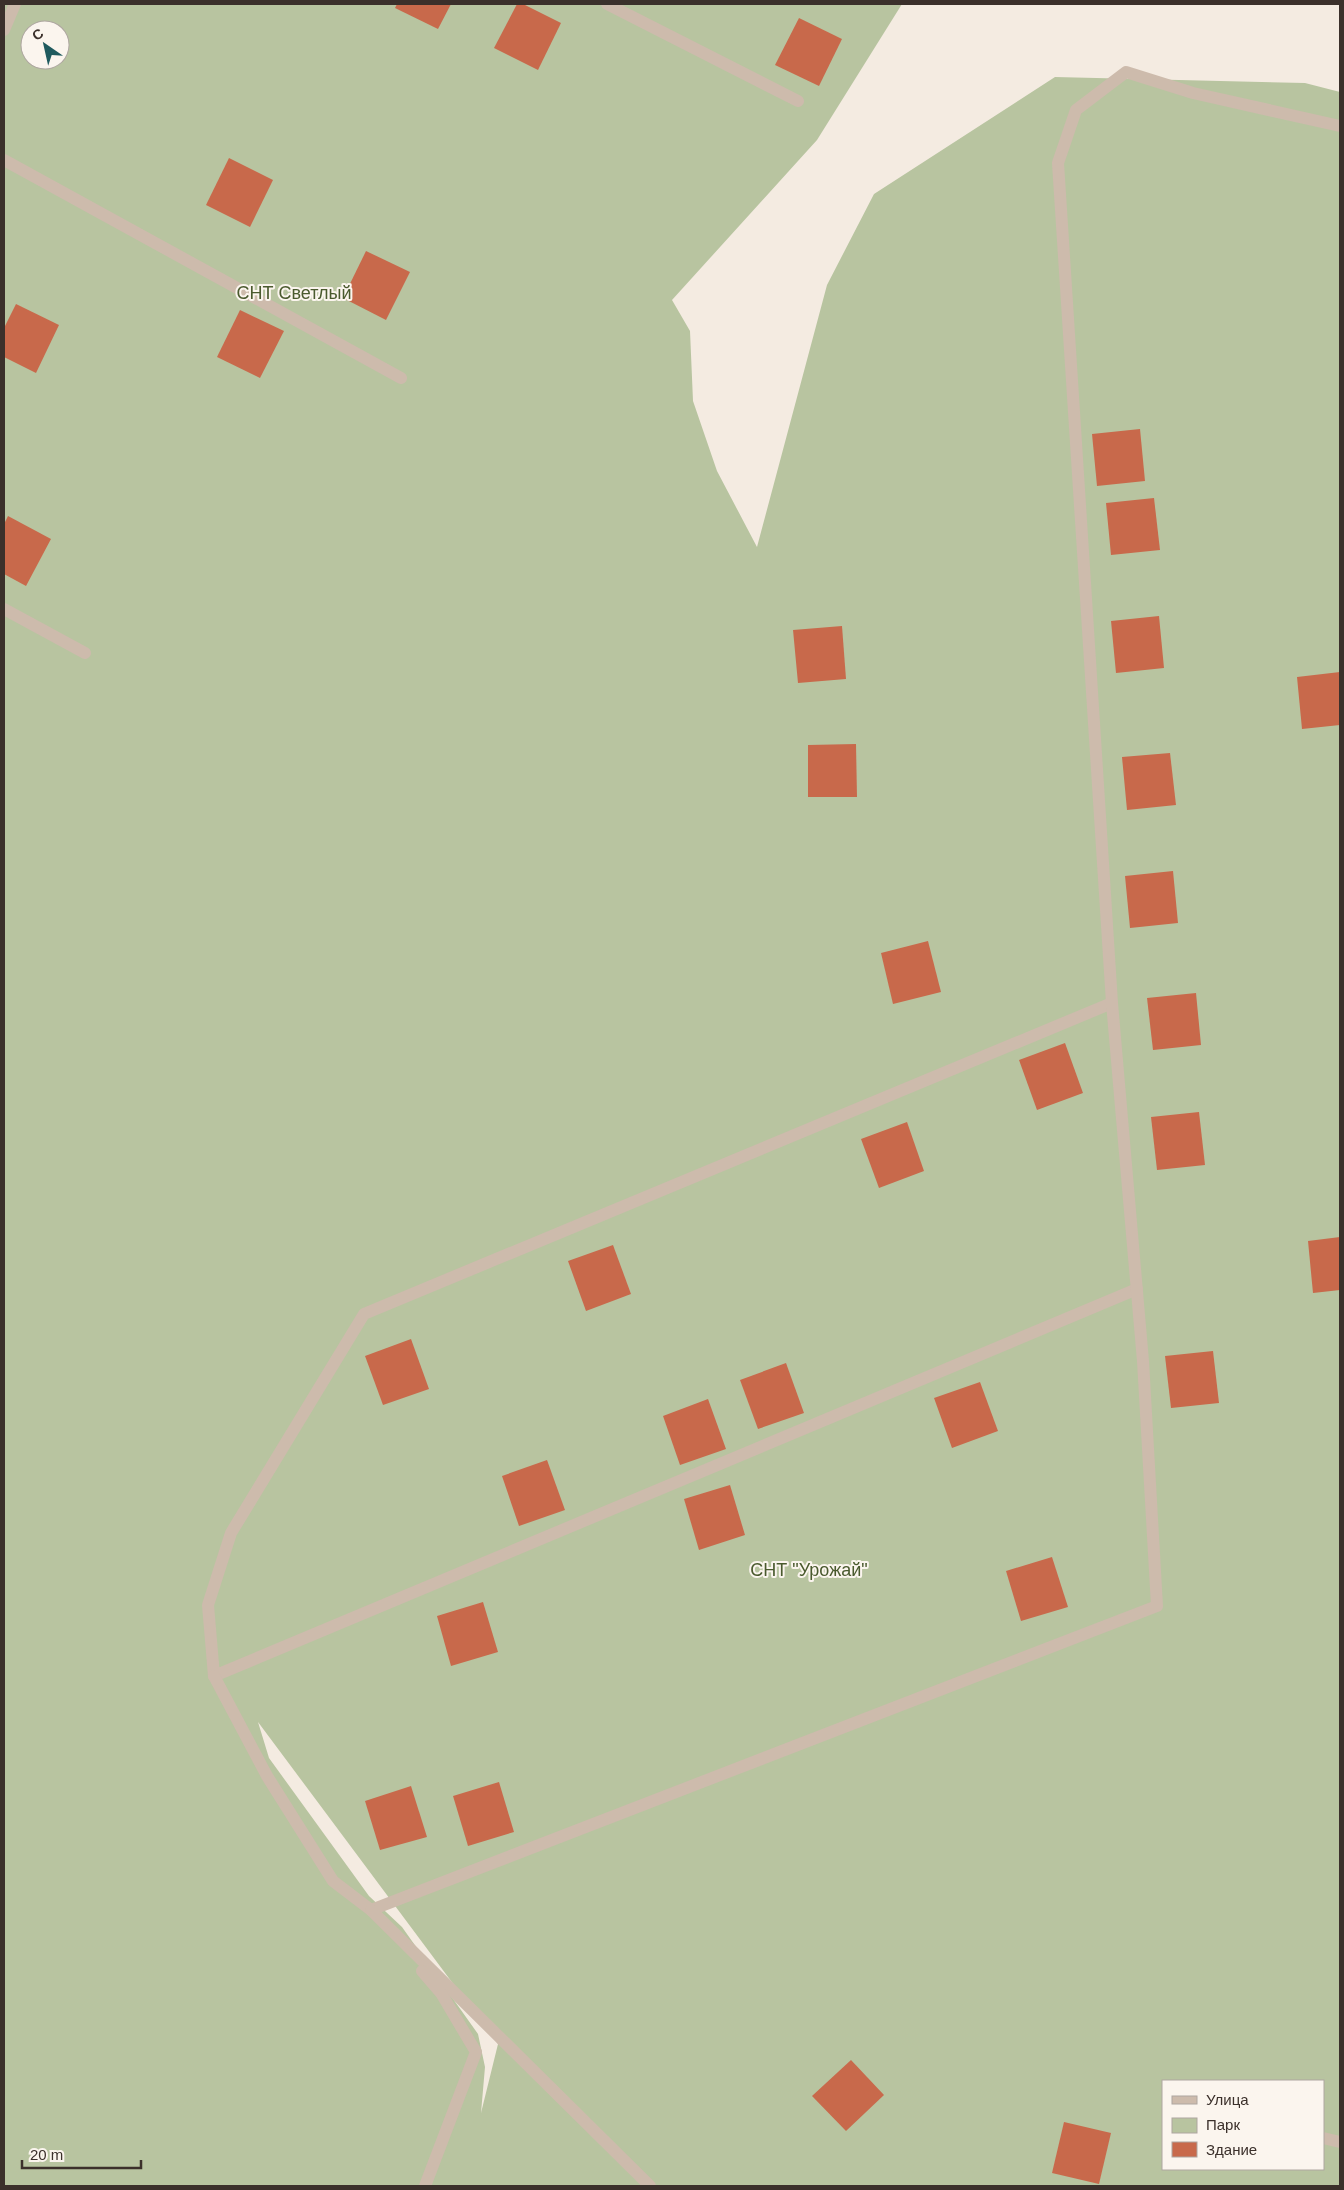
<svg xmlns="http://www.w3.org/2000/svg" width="1344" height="2190" font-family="Helvetica,sans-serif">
<rect width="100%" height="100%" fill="#f4ebe1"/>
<!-- green -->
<path fill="#b8c4a0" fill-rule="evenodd" d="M4,4H902L817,140L672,300L690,331L693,401L717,471L757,547L827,285L874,194L1055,77L1305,83L1340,92V2186H4ZM30,30H60V60H30ZM258,1722L498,2044L481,2113L485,2067L478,2034L402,1927L369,1896L269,1758ZM1163,2081H1323V2169H1163Z"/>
<!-- building -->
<g fill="#c8694b">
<polygon points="397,4 451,4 438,29 395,8"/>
<polygon points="517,4 523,4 561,23 538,70 494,48"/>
<polygon points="799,18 842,39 819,86 775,65"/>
<polygon points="229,158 273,180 250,227 206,205"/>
<polygon points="366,251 410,272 386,320 343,298"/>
<polygon points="16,304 59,325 36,373 4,357 4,328"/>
<polygon points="240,310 284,331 260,378 217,357"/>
<polygon points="1140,429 1145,481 1097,486 1092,434"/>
<polygon points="1154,498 1160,550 1111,555 1106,503"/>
<polygon points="8,516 51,539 26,586 4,574 4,524"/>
<polygon points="1159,616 1164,668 1116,673 1111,621"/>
<polygon points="842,626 846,679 798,683 793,630"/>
<polygon points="1340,672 1340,725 1302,729 1297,677"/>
<polygon points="856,744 857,797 808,797 808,745"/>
<polygon points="1170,753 1176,805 1127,810 1122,757"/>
<polygon points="1173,871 1178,923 1130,928 1125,876"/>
<polygon points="928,941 941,992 893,1004 881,953"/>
<polygon points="1196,993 1201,1045 1153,1050 1147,998"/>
<polygon points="1065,1043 1083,1093 1037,1110 1019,1060"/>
<polygon points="1199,1112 1205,1165 1157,1170 1151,1117"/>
<polygon points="907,1122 924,1171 879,1188 861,1139"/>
<polygon points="1340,1237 1340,1290 1313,1293 1308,1241"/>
<polygon points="613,1245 631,1294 586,1311 568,1261"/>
<polygon points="411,1339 429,1389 383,1405 365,1356"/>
<polygon points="1213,1351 1219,1403 1171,1408 1165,1356"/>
<polygon points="786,1363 804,1413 758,1429 740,1380"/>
<polygon points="980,1382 998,1431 952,1448 934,1398"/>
<polygon points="708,1399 726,1449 680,1465 663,1416"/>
<polygon points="547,1460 565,1510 519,1526 502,1476"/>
<polygon points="730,1485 745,1535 699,1550 684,1499"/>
<polygon points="1052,1557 1068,1607 1021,1621 1006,1571"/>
<polygon points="483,1602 498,1652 451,1666 437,1616"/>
<polygon points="499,1782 514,1832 468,1846 453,1796"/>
<polygon points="411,1786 427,1837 380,1850 365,1801"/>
<polygon points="851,2060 884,2095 846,2131 812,2096"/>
<polygon points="1064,2122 1111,2133 1099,2184 1052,2173"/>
</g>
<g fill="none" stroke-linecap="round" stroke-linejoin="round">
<!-- minor -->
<g stroke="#cdbbac" stroke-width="12">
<polyline points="607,4 798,101"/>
<polyline points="4,30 15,4"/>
<polyline points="4,160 401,378"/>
<polyline points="4,609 85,653"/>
<polyline points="1112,1003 364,1314 231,1533 208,1605 214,1676 1137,1289"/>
<polyline points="214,1676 267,1776 333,1881 371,1910 1157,1606 1143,1361 1112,1003 1058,163 1076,110 1126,72 1193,93 1340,126"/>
<polyline points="371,1910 650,2186"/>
<polyline points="422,1971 441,1993 476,2052 425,2186"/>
<polyline points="1323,2138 1340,2142"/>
</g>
</g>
<g text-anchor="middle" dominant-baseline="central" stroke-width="4" stroke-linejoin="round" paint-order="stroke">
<!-- park labels -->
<g font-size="18" fill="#4a5a2e" stroke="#fbf5ee">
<text x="294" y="293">СНТ Светлый</text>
<text x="809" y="1570">СНТ "Урожай"</text>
</g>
</g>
<!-- border -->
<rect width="1344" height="2190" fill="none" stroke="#3b302b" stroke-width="10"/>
<!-- legend -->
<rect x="1162" y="2080" width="162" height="90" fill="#fbf5ee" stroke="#aea6a0"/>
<rect x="1172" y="2096" width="25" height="8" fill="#cdbbac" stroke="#aea6a0"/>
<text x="1206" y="2105" font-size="15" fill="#3b302b">Улица</text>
<rect x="1172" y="2118" width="25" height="15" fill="#b8c4a0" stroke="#aea6a0"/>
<text x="1206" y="2130" font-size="15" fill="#3b302b">Парк</text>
<rect x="1172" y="2142" width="25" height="15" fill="#c8694b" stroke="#aea6a0"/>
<text x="1206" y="2155" font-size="15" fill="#3b302b">Здание</text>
<!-- north arrow -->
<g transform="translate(45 45) rotate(326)"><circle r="24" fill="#fbf5ee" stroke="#aea6a0"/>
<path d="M0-4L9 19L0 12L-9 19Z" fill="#1f5a5e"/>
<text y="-8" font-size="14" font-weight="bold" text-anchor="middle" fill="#3b302b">С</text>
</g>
<!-- scale -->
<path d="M22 2160v8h119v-8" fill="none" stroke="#3b302b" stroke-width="2.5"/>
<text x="30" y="2160" font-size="15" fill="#3b302b" stroke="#fbf5ee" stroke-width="4" paint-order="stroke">20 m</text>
</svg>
